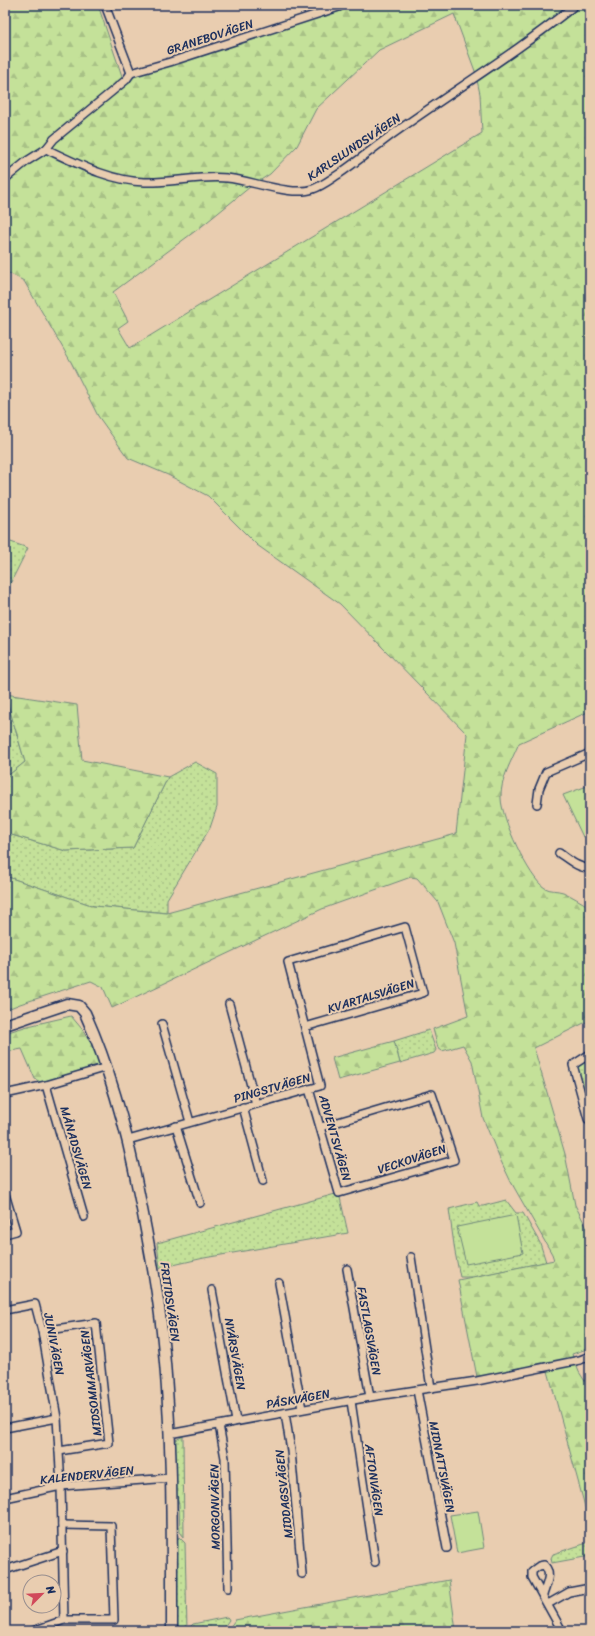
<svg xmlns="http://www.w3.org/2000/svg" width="595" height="1636" font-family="Sriracha,sans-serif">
<defs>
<pattern id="grass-dots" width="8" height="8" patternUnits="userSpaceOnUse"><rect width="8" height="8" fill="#c4e199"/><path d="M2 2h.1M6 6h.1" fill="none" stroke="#a8c186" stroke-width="1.8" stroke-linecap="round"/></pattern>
<pattern id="forest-firs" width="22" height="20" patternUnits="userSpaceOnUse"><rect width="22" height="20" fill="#c4e199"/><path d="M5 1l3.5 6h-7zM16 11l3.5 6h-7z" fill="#a8c186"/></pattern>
</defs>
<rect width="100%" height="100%" fill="#e9cdb0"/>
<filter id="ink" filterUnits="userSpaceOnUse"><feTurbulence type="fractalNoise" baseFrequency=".025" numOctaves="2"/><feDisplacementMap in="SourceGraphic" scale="8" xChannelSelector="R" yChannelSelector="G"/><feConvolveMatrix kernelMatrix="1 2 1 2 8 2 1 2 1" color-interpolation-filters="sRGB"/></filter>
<g filter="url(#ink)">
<!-- grass -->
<g fill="url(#grass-dots)" stroke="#70887c">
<polygon points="5,540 28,548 5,594"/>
<polygon points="5,695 25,762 5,778"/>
<polygon points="195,762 217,774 217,807 210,828 167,899 167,913 94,906 5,876 5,833 66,851 133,848 168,777"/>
<polygon points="429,1030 436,1050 434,1053 400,1063 394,1041"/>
<polygon points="590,1059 590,1117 577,1067"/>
<polygon points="339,1193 348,1233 204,1258 160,1268 157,1243"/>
<polygon points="506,1200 516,1213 523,1213 540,1243 546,1262 473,1277 460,1277 455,1252 449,1209 477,1202 479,1206 483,1206"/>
<polygon points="183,1436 184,1537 180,1532 179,1504 175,1491 174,1445 176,1440"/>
<polygon points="179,1537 185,1543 187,1631 176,1631 176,1544"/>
<polygon points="590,1542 590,1556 552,1563 551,1558 553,1554"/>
<polygon points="227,1617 228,1618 229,1620 221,1631 190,1631 190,1627 193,1624"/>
</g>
<!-- forest -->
<g fill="url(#forest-firs)" stroke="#70887c" fill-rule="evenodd">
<path d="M5,5H98L123,79L356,5H590V711L519,743C512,760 500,780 501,798C501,817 529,879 545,888C550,891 557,890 563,892C572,896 581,902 590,907V1020L534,1048L565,1154L575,1205L590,1234V1348L572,1354L579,1372L590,1389V1525L548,1371L478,1382L458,1280L554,1260L552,1254L511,1182L499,1157L483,1118L472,1061L463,1045L442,1051L438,1048L433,1029L468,1016L454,943L438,902L417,878L411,877L322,909L112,1008L103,987L91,981L20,1004L5,1010V876L94,906L167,913L456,834L467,734L340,604L257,545L208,496L168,475L128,458L98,416L71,362L24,281L5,271ZM454,14L475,71L480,94L482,133L130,348L118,328L128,321L113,292L202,226L250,187L270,174L297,146L316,109L379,50Z"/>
<polygon points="5,694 77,705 82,760 168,777 133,848 66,851 5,833 5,778 25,762"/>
<polygon points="71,1016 82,1029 107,1067 46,1085 35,1079 22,1049 5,1052 5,1033 28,1026"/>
<polygon points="394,1041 400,1063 338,1080 332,1058"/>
<polygon points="449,1580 456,1631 227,1631 235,1620"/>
</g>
<!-- park -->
<g fill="#c4e199" stroke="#70887c">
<polygon points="590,785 590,833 583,837 563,795"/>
<polygon points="516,1215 523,1253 466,1264 457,1227"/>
<polygon points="478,1511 484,1548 457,1553 450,1515"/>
</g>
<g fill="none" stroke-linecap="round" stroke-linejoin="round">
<defs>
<g id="street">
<polyline points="131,73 170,62 339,7 341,5"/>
<path d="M46,149C78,164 110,181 145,182C171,183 202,175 227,178C250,180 292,197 313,189C322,186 331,179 339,174C356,162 373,149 390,136C451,92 516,53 575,5"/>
<polyline points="5,179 27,161 46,149 54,139 126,80 131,73 105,5"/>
<polyline points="537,804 539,789 546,772 590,753"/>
<path d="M559,853C568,859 579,869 590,868"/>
<polyline points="229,1004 256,1104"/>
<polyline points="162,1024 190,1122"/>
<polyline points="590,1054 573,1065 588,1119 590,1122"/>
<polyline points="46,1085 84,1217"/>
<polyline points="309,1089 339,1193 454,1160 432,1094 321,1127"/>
<polyline points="5,1094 46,1085 107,1067"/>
<polyline points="243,1107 263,1181"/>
<polyline points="176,1126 200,1203"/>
<polyline points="128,1140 320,1086 288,962 405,927 423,993 305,1027"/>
<polyline points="5,1194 16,1231 5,1234"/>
<polyline points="411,1257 431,1388"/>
<polyline points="347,1269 370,1397"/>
<polyline points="279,1283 302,1409"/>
<polyline points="212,1290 236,1421"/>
<polyline points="5,1310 35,1304 42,1331 57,1418 61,1486 64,1620 33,1631"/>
<polyline points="42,1331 96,1323 109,1443 59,1451"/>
<polyline points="417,1390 447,1548"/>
<polyline points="351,1401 375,1562"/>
<polyline points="285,1413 291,1451 302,1574"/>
<polyline points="219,1425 225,1458 228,1588"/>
<polyline points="5,1428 57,1418"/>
<polyline points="169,1434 370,1397 477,1381 580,1360 590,1356"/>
<polyline points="5,1498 61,1486 171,1478"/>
<polyline points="62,1525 111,1526 114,1620 64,1620"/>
<polyline points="5,1570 63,1551"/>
<path d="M543,1595C546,1584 553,1574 544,1565L539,1566L532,1571V1577L562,1631"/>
<polyline points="548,1604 569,1592 590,1588"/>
</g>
<path id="secondary" d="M5,1025L67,1004L79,1006L85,1013C111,1071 127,1131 139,1194C147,1234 155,1275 160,1315C173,1420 172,1526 172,1631"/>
</defs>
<!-- street casing -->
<use href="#street" stroke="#1b2f5e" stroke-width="10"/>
<!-- secondary casing -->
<use href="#secondary" stroke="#1b2f5e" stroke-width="13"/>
<!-- street -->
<use href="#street" stroke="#e9cdb0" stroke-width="7"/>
<!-- secondary -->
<use href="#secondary" stroke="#e9cdb0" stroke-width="10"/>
</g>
</g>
<g text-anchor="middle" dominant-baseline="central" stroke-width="4" stroke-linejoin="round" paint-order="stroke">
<!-- street labels -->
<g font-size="12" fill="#1b2f5e" stroke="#e9cdb0">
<text transform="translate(210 37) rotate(-18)">GRANEBOVÄGEN</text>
<text transform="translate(354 147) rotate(-34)">KARLSLUNDSVÄGEN</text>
<text transform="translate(371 996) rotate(-17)">KVARTALSVÄGEN</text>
<text transform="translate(272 1088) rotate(-16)">PINGSTVÄGEN</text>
<text transform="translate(335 1138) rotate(74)">ADVENTSVÄGEN</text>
<text transform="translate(76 1148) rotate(74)">MÅNADSVÄGEN</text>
<text transform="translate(412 1159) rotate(-18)">VECKOVÄGEN</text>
<text transform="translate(170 1302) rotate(82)">FRITIDSVÄGEN</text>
<text transform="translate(369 1331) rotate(80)">FASTLAGSVÄGEN</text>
<text transform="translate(54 1344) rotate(79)">JUNIVÄGEN</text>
<text transform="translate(235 1354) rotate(80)">NYÅRSVÄGEN</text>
<text transform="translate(91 1383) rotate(-97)">MIDSOMMARVÄGEN</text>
<text transform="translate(298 1399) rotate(-10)">PÅSKVÄGEN</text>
<text transform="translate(442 1467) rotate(79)">MIDNATTSVÄGEN</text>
<text transform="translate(87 1475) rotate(-6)">KALENDERVÄGEN</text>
<text transform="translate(374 1480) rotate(82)">AFTONVÄGEN</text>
<text transform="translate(284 1494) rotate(-96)">MIDDAGSVÄGEN</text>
<text transform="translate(215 1507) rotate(-91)">MORGONVÄGEN</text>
</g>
</g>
<!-- margin -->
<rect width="595" height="1636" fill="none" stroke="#e9cdb0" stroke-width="20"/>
<rect x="10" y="10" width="575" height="1616" fill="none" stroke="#1b2f5e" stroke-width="1.5" filter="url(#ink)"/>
<!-- north arrow -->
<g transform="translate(42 1594) rotate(66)"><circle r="19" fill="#e9cdb0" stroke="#978e8f"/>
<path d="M0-3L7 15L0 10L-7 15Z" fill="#d1495b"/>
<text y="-6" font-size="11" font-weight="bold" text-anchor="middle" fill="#1b2f5e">N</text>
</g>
</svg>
